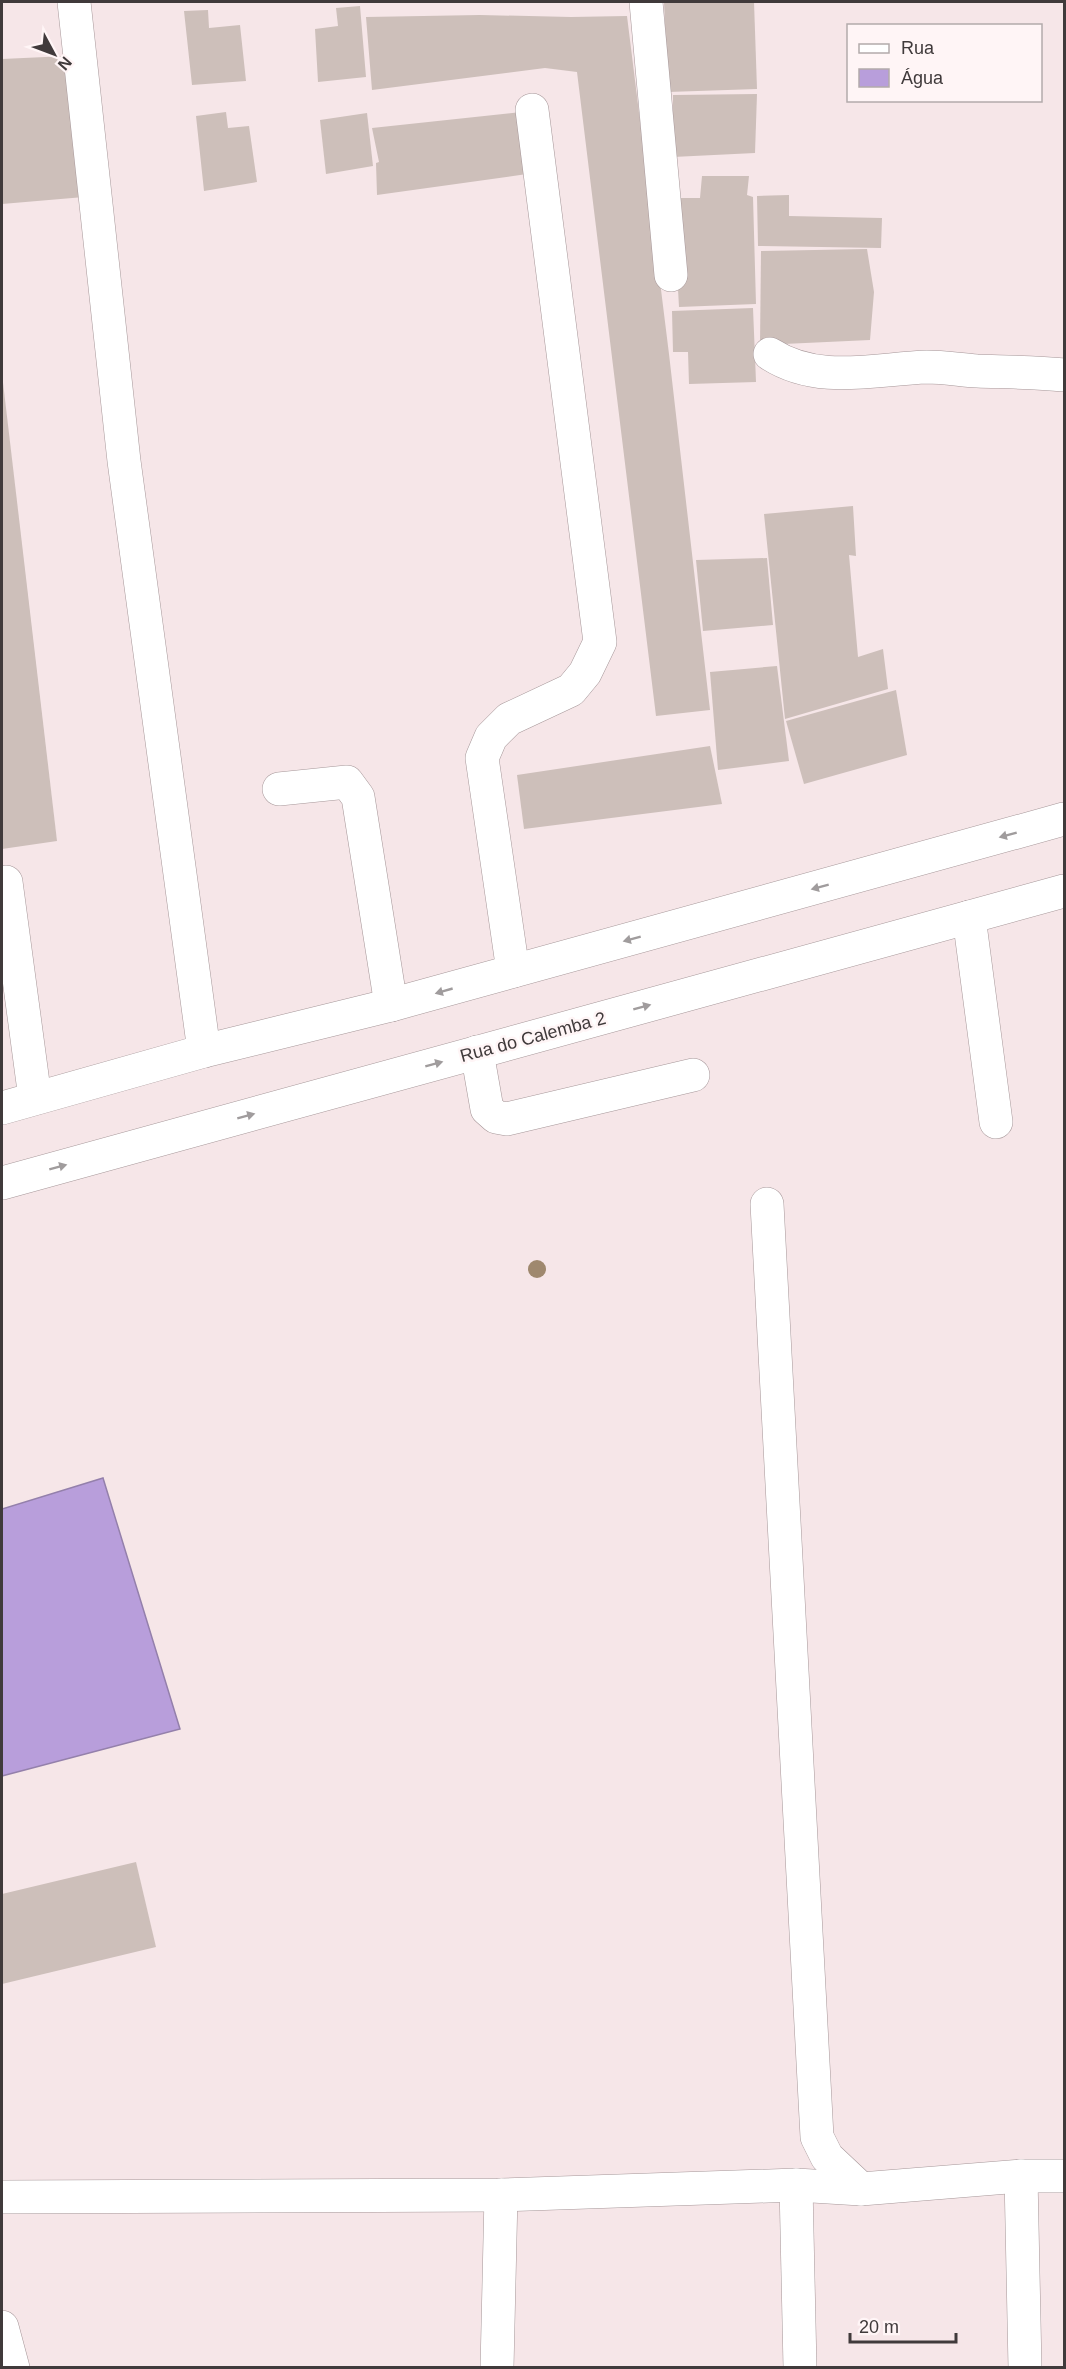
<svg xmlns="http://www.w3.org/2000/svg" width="1066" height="2369" font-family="Helvetica,sans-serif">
<rect width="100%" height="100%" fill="#f6e6e8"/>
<!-- water -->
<polygon fill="#b89edb" stroke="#9480ab" stroke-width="1.5" points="103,1478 180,1729 2,1776 2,1509"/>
<!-- building -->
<g fill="#cdbfba">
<polygon points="664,2 754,2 757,89 668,92"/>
<polygon points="360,6 366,77 318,82 315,29 338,26 336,8"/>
<polygon points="208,10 209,28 240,25 246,81 192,85 184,11"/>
<polygon points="480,15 571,17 627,16 669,354 710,710 656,716 577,72 545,68 372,90 366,17"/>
<polygon points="67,56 84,197 2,204 2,59"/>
<polygon points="757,94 755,153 673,157 673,95"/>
<polygon points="226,112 228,128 249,126 257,182 204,191 196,116"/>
<polygon points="521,112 527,174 377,195 376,163 379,162 372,128"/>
<polygon points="367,113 373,166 326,174 320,120"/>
<polygon points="702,176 749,176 747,195 753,197 756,304 679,307 673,198 700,198"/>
<polygon points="789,195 789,216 882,218 881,248 758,246 757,196"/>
<polygon points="867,249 874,292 870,340 760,345 761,251"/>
<polygon points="753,308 756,382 689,384 688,352 673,352 672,311"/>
<polygon points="2,374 57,841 2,849"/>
<polygon points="853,506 856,556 849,555 858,657 883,649 888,689 785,719 764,514"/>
<polygon points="767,558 773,625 703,631 696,560"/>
<polygon points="777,666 789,761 718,770 710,672"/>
<polygon points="896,690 907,755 804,784 786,721"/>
<polygon points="710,746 722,804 524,829 517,775"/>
<polygon points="136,1862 156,1947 2,1984 2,1894"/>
</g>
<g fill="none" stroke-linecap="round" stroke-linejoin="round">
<defs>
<g id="minor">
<polyline points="74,2 124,461 204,1051"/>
<polyline points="646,2 671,275"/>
<path d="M770,354C818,385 874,369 927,367C944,367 961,370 977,371C1006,372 1035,372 1064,375"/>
<polyline points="279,789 347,782 358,797 391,1005"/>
<polyline points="6,882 35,1098"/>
<polyline points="969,917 996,1122"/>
<polyline points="513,971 482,758 491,737 509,719 571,690 585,673 600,642 532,110"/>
<polyline points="477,1052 487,1109 496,1117 507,1119 693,1075"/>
<polyline points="767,1204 817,2137 827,2157 861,2189"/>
<polyline points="1021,2176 1025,2368"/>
<polyline points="796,2185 800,2368"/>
<polyline points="2,2197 501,2195 796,2185 861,2189 1021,2176 1064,2176"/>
<polyline points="2,2327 13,2368"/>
<polyline points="497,2368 501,2195"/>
</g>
<g id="major">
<polyline points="2,1108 204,1051 391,1005 1064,819"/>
<polyline points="2,1183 1064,891"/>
</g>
</defs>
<!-- minor casing -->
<use href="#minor" stroke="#a69799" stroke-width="34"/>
<!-- major casing -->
<use href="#major" stroke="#a69799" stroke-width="34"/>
<!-- minor -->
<use href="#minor" stroke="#fff" stroke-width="33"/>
<!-- major -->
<use href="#major" stroke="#fff" stroke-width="33"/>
</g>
<!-- trees -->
<circle fill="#9f886e" cx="537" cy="1269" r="9"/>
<!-- one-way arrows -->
<defs><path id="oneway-solid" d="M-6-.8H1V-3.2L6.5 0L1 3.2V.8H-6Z" transform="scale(1.5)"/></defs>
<g fill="#a09c9d">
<use href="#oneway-solid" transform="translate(1008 835) rotate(165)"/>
<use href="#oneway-solid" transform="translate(820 887) rotate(165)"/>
<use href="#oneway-solid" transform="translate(632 939) rotate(165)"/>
<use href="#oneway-solid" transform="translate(444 991) rotate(164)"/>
<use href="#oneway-solid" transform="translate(642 1007) rotate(-15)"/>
<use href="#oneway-solid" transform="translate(434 1064) rotate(-15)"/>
<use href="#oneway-solid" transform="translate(246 1116) rotate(-15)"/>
<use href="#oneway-solid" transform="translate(58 1167) rotate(-15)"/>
</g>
<g text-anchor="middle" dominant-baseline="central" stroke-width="5" stroke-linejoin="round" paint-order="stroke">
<!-- street labels -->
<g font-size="18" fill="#403a3b" stroke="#fff5f6">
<text transform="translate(533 1037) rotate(-15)">Rua do Calemba 2</text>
</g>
</g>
<!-- border -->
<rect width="1066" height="2369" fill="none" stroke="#403a3b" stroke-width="6"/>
<!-- legend -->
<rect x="847" y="24" width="195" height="78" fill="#fff5f6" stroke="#b3aaab" stroke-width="1.5"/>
<rect x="859" y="44" width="30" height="9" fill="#ffffff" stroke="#b3aaab" stroke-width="1.5"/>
<text x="901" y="54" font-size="18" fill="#403a3b">Rua</text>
<rect x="859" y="69" width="30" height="18" fill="#b89edb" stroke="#b3aaab" stroke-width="1.5"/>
<text x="901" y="84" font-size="18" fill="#403a3b">Água</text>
<!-- north arrow -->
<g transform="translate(54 54) rotate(131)" stroke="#fff5f6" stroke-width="4.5" paint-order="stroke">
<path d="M0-4.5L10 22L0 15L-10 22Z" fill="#403a3b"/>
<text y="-9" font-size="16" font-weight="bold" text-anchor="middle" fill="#403a3b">N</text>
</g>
<!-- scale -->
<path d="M850 2333v9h106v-9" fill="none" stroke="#403a3b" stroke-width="3"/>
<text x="859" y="2333" font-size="18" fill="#403a3b" stroke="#fff5f6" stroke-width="4.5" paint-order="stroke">20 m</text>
</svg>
